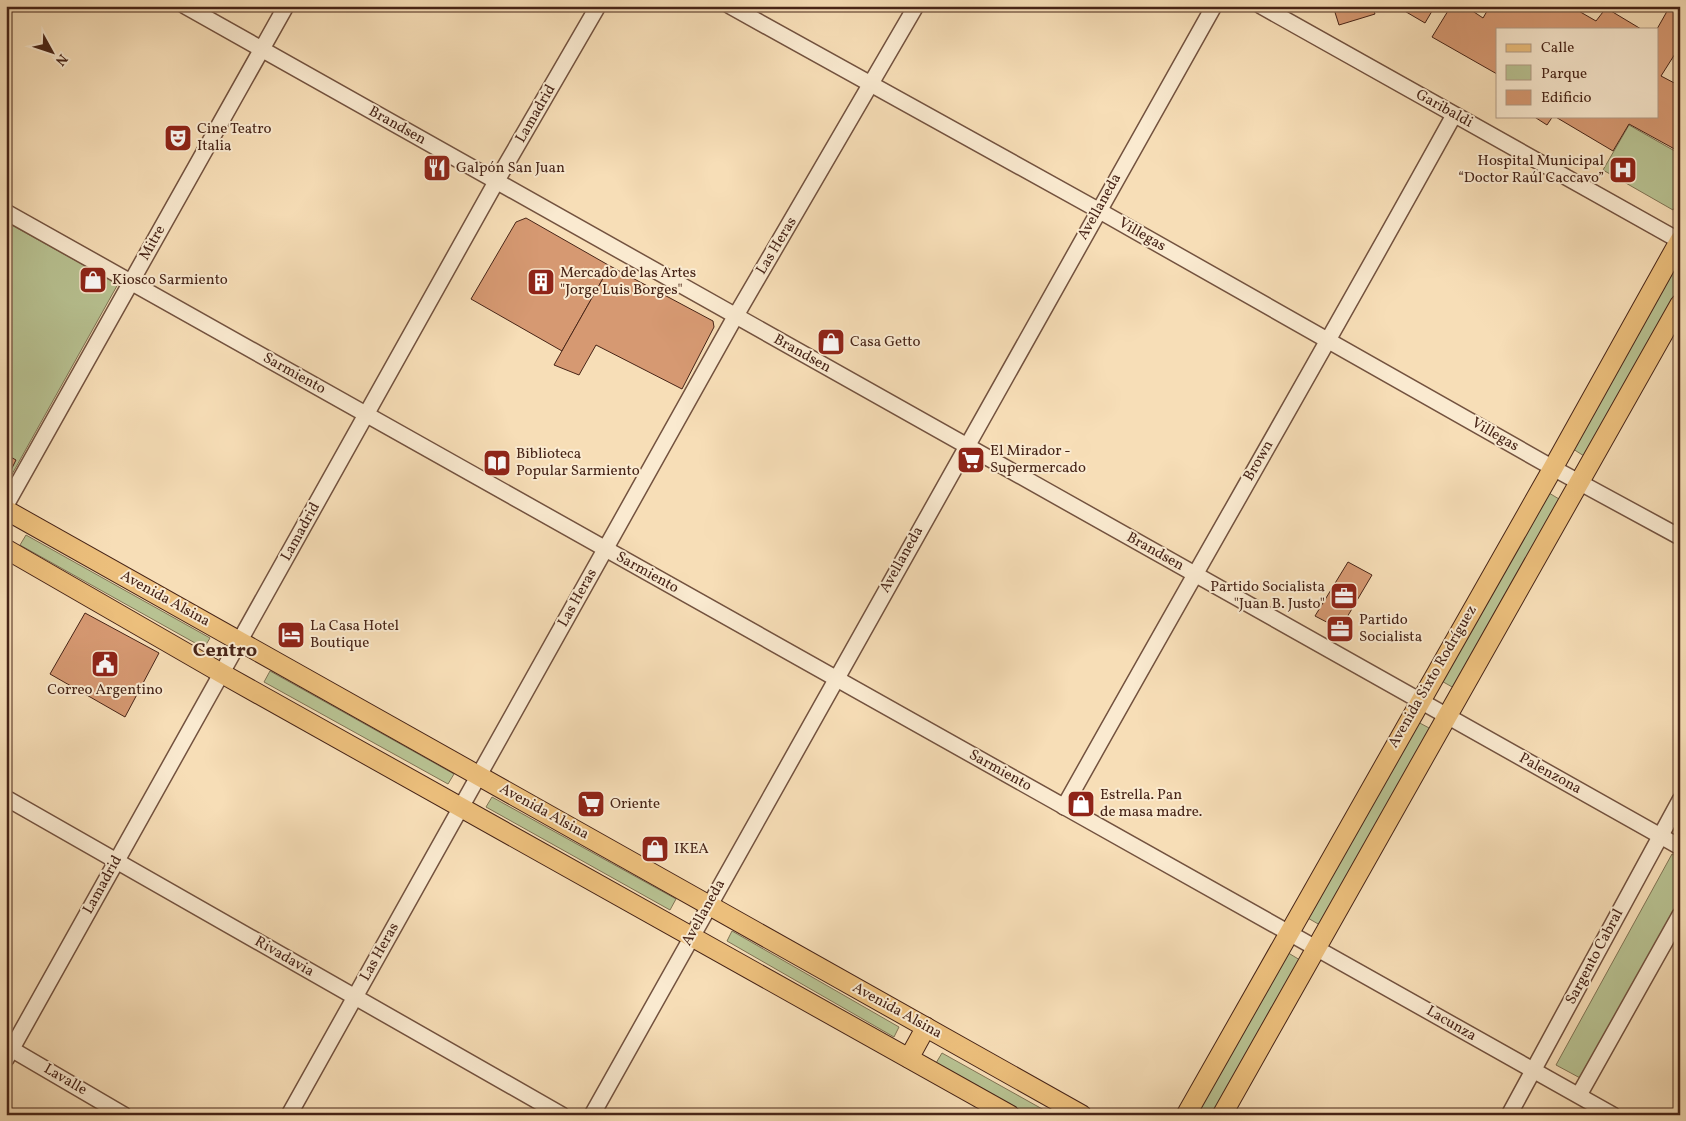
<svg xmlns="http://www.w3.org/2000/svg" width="1686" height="1121" font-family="Vollkorn,serif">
<rect width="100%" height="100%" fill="#f7deb7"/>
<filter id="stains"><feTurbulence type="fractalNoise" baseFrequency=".004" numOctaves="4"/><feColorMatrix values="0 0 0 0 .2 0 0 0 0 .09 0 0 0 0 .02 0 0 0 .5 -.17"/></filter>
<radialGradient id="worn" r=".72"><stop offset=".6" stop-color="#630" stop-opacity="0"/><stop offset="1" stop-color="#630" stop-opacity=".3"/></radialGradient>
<!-- green -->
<g fill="#b8c292" stroke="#807354">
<polygon points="1629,125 1680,154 1680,199 1673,210 1603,170"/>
<polygon points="6,222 118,284 6,485"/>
<polygon points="1680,259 1680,289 1584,456 1570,447"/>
<polygon points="1544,490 1559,499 1454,688 1438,679"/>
<polygon points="26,535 210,638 204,648 20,545"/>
<polygon points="270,671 454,774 448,784 264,682"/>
<polygon points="1416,721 1431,729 1320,925 1306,917"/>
<polygon points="492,797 676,899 670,910 486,807"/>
<polygon points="1672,854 1680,858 1680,901 1582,1079 1556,1065"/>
<polygon points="732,931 899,1027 894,1037 727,941"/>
<polygon points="1285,951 1300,960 1212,1115 1193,1115"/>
<polygon points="942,1053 1053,1115 1029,1115 936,1063"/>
</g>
<!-- building -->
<g fill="#d69972" stroke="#472417">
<polygon points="1333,6 1372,6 1375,14 1339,25"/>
<polygon points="1396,6 1435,6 1425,23"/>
<polygon points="1451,6 1465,6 1483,18 1490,6 1570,6 1596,21 1606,8 1641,29 1497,29 1497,74 1432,37"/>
<polygon points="1670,6 1680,6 1680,46 1661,76 1680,86 1680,152 1629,124 1613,151 1554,116 1657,116 1657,29"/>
<polygon points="1533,116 1553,116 1547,125"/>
<polygon points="526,218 610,266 562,351 471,299 516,222"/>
<polygon points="610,266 713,321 714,327 682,389 596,345 579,375 554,365"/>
<polygon points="91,275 99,280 96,286 87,281"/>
<polygon points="7,455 16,460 11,470 6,468"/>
<polygon points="1348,562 1372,575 1340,629 1315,616"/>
<polygon points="85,613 159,653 125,717 50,674"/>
</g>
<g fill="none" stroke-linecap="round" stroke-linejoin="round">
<defs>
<g id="minor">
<polyline points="185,6 1680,847"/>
<polyline points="730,6 1098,210 1553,468 1680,537"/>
<polyline points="1261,6 1680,241"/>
<polyline points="6,212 1613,1115"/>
<polyline points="6,505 286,6"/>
<polyline points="6,798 562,1115"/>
<path d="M1064,807C1193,576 1326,347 1454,115"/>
<polyline points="6,1046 124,1115"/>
<polyline points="6,1059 496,182 598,6"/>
<polyline points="1579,1095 1680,915"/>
<polyline points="289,1115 735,317 916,6"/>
<polyline points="592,1115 1214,6"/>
<polyline points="1509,1115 1680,800"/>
</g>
<g id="major">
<polyline points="6,510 1082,1115"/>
<polyline points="6,549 221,673 1010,1115"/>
<polyline points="909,1058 926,1027"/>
<polyline points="1186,1115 1553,468 1680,240"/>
<polyline points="1222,1115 1680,304"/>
</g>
</defs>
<!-- minor casing -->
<use href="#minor" stroke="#73523f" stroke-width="18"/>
<!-- major casing -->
<use href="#major" stroke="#472417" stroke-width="21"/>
<!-- minor -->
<use href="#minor" stroke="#faead0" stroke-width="15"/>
<!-- major -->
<use href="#major" stroke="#ecbf7c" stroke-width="19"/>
</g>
<!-- icons -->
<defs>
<symbol id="theatre-square" viewBox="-11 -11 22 22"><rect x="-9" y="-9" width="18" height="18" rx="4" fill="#8f2418" stroke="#faead0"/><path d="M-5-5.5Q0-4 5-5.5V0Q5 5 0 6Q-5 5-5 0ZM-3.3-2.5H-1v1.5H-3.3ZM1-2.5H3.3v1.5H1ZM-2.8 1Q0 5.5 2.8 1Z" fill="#fff"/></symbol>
<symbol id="restaurant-square" viewBox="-11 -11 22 22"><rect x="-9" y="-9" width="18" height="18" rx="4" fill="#8f2418" stroke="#faead0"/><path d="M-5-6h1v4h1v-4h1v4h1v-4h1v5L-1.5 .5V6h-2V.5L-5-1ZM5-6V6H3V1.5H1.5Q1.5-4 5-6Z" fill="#fff"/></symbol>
<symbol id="hospital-square" viewBox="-11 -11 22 22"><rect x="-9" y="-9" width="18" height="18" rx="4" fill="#8f2418" stroke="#faead0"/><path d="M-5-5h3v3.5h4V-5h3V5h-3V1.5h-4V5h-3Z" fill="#fff"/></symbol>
<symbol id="shop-square" viewBox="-11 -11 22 22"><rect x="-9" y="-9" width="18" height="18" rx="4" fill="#8f2418" stroke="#faead0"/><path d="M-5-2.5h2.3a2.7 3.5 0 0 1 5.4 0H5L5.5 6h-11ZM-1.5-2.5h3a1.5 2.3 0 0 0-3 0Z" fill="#fff"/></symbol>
<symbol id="building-square" viewBox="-11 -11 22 22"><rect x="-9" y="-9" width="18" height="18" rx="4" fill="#8f2418" stroke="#faead0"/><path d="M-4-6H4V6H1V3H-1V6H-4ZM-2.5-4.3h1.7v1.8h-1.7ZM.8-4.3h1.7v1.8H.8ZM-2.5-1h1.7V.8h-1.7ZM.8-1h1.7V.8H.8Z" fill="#fff"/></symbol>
<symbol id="supermarket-square" viewBox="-11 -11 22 22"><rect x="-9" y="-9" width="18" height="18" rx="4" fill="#8f2418" stroke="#faead0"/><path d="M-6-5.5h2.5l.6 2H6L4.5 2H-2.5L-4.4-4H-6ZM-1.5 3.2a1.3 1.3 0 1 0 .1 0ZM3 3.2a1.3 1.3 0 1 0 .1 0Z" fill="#fff"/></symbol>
<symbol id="library-square" viewBox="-11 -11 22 22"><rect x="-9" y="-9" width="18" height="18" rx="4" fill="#8f2418" stroke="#faead0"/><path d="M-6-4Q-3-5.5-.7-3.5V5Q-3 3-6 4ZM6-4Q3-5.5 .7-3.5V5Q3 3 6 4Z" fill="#fff"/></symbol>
<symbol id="office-square" viewBox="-11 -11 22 22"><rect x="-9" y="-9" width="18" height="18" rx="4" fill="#8f2418" stroke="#faead0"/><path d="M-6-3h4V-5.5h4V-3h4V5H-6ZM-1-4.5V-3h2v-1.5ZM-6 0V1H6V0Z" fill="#fff"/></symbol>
<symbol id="hotel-square" viewBox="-11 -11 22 22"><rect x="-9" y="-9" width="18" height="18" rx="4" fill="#8f2418" stroke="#faead0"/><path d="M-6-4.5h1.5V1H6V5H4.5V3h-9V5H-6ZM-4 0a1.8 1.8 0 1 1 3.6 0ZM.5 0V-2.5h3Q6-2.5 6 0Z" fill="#fff"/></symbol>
<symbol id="civic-square" viewBox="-11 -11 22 22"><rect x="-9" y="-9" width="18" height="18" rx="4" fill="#8f2418" stroke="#faead0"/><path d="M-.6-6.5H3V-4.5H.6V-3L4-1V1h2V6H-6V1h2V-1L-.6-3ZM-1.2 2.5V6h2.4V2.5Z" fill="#fff"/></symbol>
</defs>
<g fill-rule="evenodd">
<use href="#theatre-square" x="162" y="122" width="32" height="32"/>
<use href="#restaurant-square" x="421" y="152" width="32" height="32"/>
<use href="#hospital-square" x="1607" y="154" width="32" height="32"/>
<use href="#shop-square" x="77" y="264" width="32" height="32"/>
<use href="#building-square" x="525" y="266" width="32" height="32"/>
<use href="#shop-square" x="815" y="326" width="32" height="32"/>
<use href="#supermarket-square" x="955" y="444" width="32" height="32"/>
<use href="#library-square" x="481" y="447" width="32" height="32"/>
<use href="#office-square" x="1328" y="580" width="32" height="32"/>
<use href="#office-square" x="1324" y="613" width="32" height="32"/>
<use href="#hotel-square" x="275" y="619" width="32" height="32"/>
<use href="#civic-square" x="89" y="648" width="32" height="32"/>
<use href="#supermarket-square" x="575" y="788" width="32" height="32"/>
<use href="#shop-square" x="1065" y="788" width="32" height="32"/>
<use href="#shop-square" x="639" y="833" width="32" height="32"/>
</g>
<g text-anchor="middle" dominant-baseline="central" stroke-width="4" stroke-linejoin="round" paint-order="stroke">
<!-- street labels -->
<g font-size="15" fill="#472417" stroke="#faead0">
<text transform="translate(1444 109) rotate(29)">Garibaldi</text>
<text transform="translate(536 114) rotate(-60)">Lamadrid</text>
<text transform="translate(397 126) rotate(29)">Brandsen</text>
<text transform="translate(1100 207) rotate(-61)">Avellaneda</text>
<text transform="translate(1142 235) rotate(30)">Villegas</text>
<text transform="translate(153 243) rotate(-61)">Mitre</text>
<text transform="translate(777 246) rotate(-59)">Las Heras</text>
<text transform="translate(802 354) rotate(29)">Brandsen</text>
<text transform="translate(294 374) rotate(29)">Sarmiento</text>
<text transform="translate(1495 435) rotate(30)">Villegas</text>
<text transform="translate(1259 461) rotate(-60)">Brown</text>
<text transform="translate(301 532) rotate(-61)">Lamadrid</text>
<text transform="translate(1155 552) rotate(29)">Brandsen</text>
<text transform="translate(902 560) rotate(-61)">Avellaneda</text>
<text transform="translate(647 573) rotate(29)">Sarmiento</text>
<text transform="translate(578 598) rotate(-61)">Las Heras</text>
<text transform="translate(165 599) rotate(29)">Avenida Alsina</text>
<text transform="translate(1433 677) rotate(-60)">Avenida Sixto Rodríguez</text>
<text transform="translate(1000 771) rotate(29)">Sarmiento</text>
<text transform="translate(1550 774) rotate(29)">Palenzona</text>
<text transform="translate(544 812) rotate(29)">Avenida Alsina</text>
<text transform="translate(103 885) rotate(-61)">Lamadrid</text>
<text transform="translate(704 913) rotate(-61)">Avellaneda</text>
<text transform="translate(380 952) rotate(-61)">Las Heras</text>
<text transform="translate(284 957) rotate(30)">Rivadavia</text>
<text transform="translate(1595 957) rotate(-62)">Sargento Cabral</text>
<text transform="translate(897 1011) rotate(29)">Avenida Alsina</text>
<text transform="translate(1451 1024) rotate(30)">Lacunza</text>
<text transform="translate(65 1080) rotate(30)">Lavalle</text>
</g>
<!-- poi labels -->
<g font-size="15" fill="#472417" stroke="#faead0" text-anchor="start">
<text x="197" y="129">Cine Teatro<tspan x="197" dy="17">Italia</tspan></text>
<text x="1604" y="161" text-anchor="end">Hospital Municipal<tspan x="1604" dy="17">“Doctor Raúl Caccavo”</tspan></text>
<text x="456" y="168">Galpón San Juan</text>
<text x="560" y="273">Mercado de las Artes<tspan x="560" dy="17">"Jorge Luis Borges"</tspan></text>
<text x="112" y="280">Kiosco Sarmiento</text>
<text x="850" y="342">Casa Getto</text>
<text x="990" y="451">El Mirador -<tspan x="990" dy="17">Supermercado</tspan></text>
<text x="516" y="454">Biblioteca<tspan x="516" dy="17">Popular Sarmiento</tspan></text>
<text x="1325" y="587" text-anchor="end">Partido Socialista<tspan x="1325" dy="17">"Juan B. Justo"</tspan></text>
<text x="1359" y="620">Partido<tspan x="1359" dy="17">Socialista</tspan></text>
<text x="310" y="626">La Casa Hotel<tspan x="310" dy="17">Boutique</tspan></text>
<text x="105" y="690" text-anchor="middle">Correo Argentino</text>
<text x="1100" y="795">Estrella. Pan<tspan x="1100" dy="17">de masa madre.</tspan></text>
<text x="610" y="804">Oriente</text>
<text x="674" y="849">IKEA</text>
</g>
<!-- district labels -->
<g font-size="20" font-weight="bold" fill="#472417" stroke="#faead0">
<text x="225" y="651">Centro</text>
</g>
</g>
<!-- margin -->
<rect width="1686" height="1121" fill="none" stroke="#f7deb7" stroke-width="25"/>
<rect x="8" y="8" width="1671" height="1106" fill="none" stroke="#472417" stroke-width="2.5"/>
<rect x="12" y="12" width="1661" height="1096" fill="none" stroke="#472417"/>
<!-- legend -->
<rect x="1496" y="28" width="162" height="90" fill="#faead0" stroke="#b29b86"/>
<rect x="1506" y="44" width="25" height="8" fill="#ecbf7c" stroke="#b29b86"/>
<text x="1541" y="52" font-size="15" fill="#472417">Calle</text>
<rect x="1506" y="65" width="25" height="15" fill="#b8c292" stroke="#b29b86"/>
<text x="1541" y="78" font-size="15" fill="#472417">Parque</text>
<rect x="1506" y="90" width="25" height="15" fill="#d69972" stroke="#b29b86"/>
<text x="1541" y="102" font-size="15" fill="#472417">Edificio</text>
<!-- north arrow -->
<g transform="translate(52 52) rotate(130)" stroke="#faead0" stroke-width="4" paint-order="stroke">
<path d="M0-4L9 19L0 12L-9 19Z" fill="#472417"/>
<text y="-8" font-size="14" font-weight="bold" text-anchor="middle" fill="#472417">N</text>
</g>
<rect width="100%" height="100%" filter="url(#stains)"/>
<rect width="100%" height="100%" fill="url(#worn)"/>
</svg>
